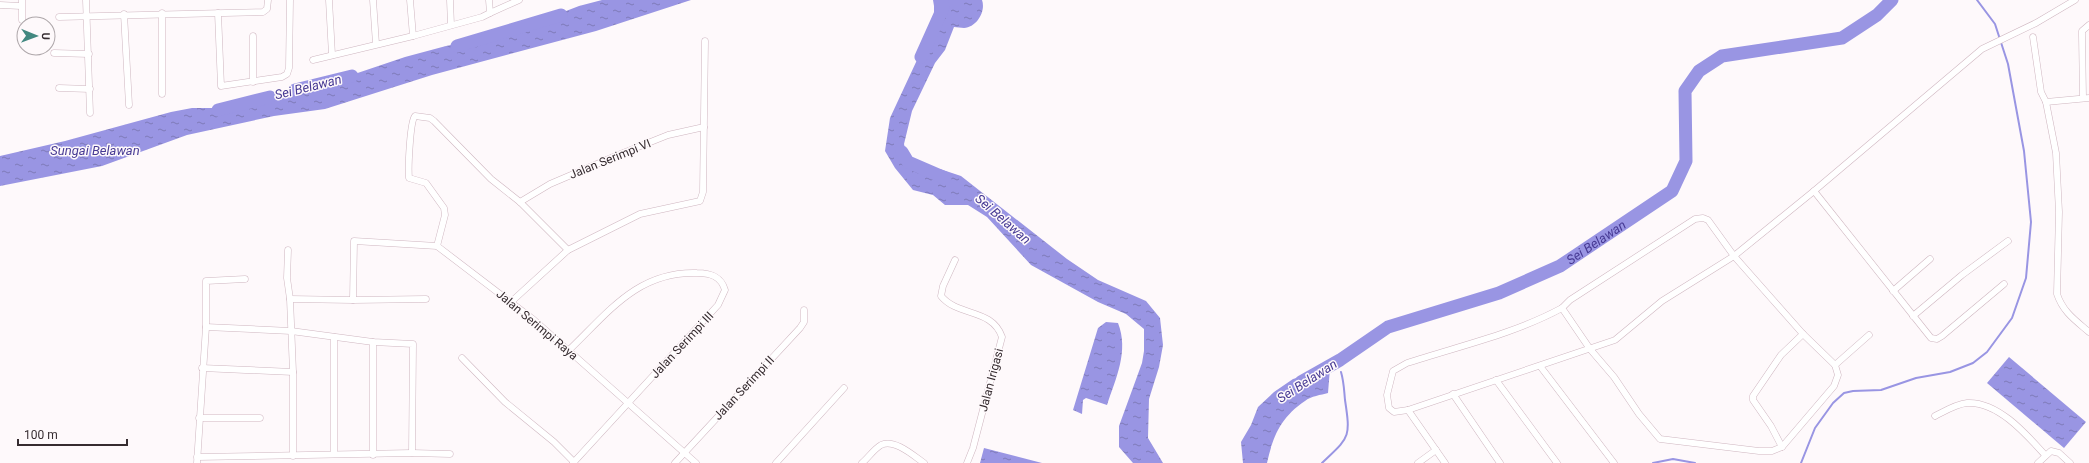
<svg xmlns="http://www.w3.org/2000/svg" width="2089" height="463" font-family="Roboto,sans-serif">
<defs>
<pattern id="water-ripples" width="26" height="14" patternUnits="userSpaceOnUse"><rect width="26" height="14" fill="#9995e3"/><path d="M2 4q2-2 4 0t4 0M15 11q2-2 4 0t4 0" fill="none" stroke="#7e7ab8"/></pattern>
</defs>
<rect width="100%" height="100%" fill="#fef9fb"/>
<!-- water -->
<g fill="url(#water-ripples)">
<polygon points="602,0 691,0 596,31 432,75 325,109 274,116 187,135 102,166 0,186 0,156 65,141 171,112 192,108 225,108 248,103 282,91 322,85 405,57 446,46 509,33 579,6"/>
<path d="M933,0H982C986,11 977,27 964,28C961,28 957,27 954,27L945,50L935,63L912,111L904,144L908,161L926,172L940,169L961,176L1067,259L1098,280L1146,301L1160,318L1163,345L1159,367L1149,399L1148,438L1163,463H1133L1119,447V426L1142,363L1144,351V329L1126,314L1098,302L1031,265L987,217L968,205H945L933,195L913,190L895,168L885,151L890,118L917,60L930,37L934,24V6Z"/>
<path d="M1106,322L1118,323C1129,351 1116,378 1107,405L1086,398L1083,400L1082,414L1073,410L1098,328Z"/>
<polygon points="2009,357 2086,422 2064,448 1987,383"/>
<path d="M1330,368L1328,393C1321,395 1311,396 1305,401C1281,417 1273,436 1267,463H1243L1241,442L1251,425L1258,407L1274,392L1293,379Z"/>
<polygon points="984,448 1042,463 980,463"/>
</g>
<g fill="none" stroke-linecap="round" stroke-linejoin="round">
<!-- stream -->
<g stroke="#9995e3" stroke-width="2">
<path d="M1322,463C1349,437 1351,439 1345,400C1344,390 1344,382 1341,372"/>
<polyline points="1653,463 1673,459 1695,463"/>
<polyline points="1801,463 1815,428 1833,403 1844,393 1853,391 1881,390 1916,378 1950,372 1973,363 1987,352 2012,318 2026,278 2031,222 2024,151 2008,64 1995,24 1977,0"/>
</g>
<!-- river -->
<g stroke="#9995e3" stroke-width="13">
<polyline points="457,46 561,15"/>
<polyline points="921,57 943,8 942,0"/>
<polyline points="295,90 352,76"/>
<polyline points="218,110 270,97"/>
<polyline points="902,152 908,162 945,178"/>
<path id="s1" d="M1301,382L1340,360L1388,327L1499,293L1560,266L1672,191L1686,161L1685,91L1699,71L1722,56L1842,38L1877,15L1892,0"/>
</g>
<defs>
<g id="street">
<polyline points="22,0 22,20"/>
<polyline points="86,0 90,113"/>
<polyline points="329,0 332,55"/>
<polyline points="373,0 376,44"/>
<polyline points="410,0 413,36"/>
<polyline points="450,0 451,25"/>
<polyline points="0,5 21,6"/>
<polyline points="162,13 162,94"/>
<polyline points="218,13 221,86 282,77 287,74 289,68 290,0"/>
<polyline points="490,13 519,0"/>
<polyline points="124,14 129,105"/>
<polyline points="59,17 263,12 267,9 268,0"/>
<polyline points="253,36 253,82"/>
<path d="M2033,37L2041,92L2046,102L2056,153L2059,212L2057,294C2063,312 2075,320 2089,332"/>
<polyline points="54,53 89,54"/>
<polyline points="313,60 413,36 482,17 490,13 489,0"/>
<polyline points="59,88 90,89"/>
<polyline points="2083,98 2082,35 2082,31 2089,25"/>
<polyline points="2046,102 2089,98"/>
<polyline points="1814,191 1931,338 1937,339 1942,336 2004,284"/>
<polyline points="520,202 550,184 618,155 668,135 704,127"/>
<polygon points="1703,218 1708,220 1734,256 1772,299 1803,334 1835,365 1838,375 1834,386 1782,447 1772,451 1759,451 1660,439 1639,414 1614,377 1590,349 1562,308 1570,300 1695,219"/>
<path d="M437,246L445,215L444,208L426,183L409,178C408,168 410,121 415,116L430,118L434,121L491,179L520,202L568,250"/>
<polyline points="288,250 287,278 290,299 293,372 293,456"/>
<path d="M955,260L943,286L941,296C958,317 992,308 1002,337L973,448L967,463"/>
<polyline points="1893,291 1930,259"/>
<polyline points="290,299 353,300 354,241 437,246 534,320 696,463"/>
<polyline points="353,300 426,299"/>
<polyline points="511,302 568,250 640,214 700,201 703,192 705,41"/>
<path d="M1562,308C1514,334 1459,346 1407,363L1393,371L1387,395L1389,408L1394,412L1408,410L1615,340L1662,301L1734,256L1814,191L1982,49L2036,23L2075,0"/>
<polyline points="1913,316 1962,275 2008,241"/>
<polyline points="206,327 291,331 373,342 413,344 412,453"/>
<polyline points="334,337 334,454"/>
<path d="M568,351C608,313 637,271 697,273C710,273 721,276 725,290L718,305L573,463"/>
<polyline points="462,358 505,402 554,442 574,462"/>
<polyline points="1835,365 1869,335"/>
<polyline points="1540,366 1614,463"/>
<polyline points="202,368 293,372"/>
<polyline points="1496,380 1557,463"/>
<polyline points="1453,394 1500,463"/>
<polyline points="1408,410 1445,463"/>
<path d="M1935,416C1945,411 1956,404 1967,403C1998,401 2027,435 2045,455"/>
<polyline points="199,418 260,418"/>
<polyline points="1782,447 1771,426 1753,400 1753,396 1781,355 1803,334"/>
<polyline points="373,455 373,342"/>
<polyline points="197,457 412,453 450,454"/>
<polyline points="197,463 206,327 206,281 245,279"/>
<polyline points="675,463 800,328 804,322 804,310"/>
<polyline points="776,463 844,388"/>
<path d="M862,463C868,458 874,449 881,445C894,438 914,456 924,463"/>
<polyline points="1418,463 1436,450"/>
<polyline points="2038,463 2051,451 2059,453 2070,463"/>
</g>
</defs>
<!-- street casing -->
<use href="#street" stroke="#cfb6c0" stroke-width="7"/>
<!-- street -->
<use href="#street" stroke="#fff" stroke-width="6"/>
</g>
<g text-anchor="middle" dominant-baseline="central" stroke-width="3" stroke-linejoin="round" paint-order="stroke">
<!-- street labels -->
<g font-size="12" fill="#362c30" stroke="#fef9fb">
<text transform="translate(610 159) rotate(-22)">Jalan Serimpi VI</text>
<text transform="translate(537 325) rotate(40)">Jalan Serimpi Raya</text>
<text transform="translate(682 345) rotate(-47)">Jalan Serimpi III</text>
<text transform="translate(991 380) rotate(-75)">Jalan Irigasi</text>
<text transform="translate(744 388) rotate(-47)">Jalan Serimpi II</text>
</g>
<!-- water labels -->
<g font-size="13" font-style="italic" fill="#473a94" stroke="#fef9fb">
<text transform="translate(308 87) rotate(-14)">Sei Belawan</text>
<text x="95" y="150">Sungai Belawan</text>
<text transform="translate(1003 219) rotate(41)">Sei Belawan</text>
<text stroke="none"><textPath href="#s1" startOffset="329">Sei Belawan</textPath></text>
<text transform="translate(1307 381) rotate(-33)">Sei Belawan</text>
</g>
</g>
<!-- north arrow -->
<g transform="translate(36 36) rotate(91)"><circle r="19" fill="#fef9fb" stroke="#aea7aa"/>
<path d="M0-3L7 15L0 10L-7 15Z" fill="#428880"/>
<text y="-6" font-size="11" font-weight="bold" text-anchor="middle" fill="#362c30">U</text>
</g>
<!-- scale -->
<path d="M18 439v6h109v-6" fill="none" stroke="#362c30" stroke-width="2"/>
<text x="24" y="439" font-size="12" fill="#362c30" stroke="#fef9fb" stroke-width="3" paint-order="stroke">100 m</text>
</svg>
